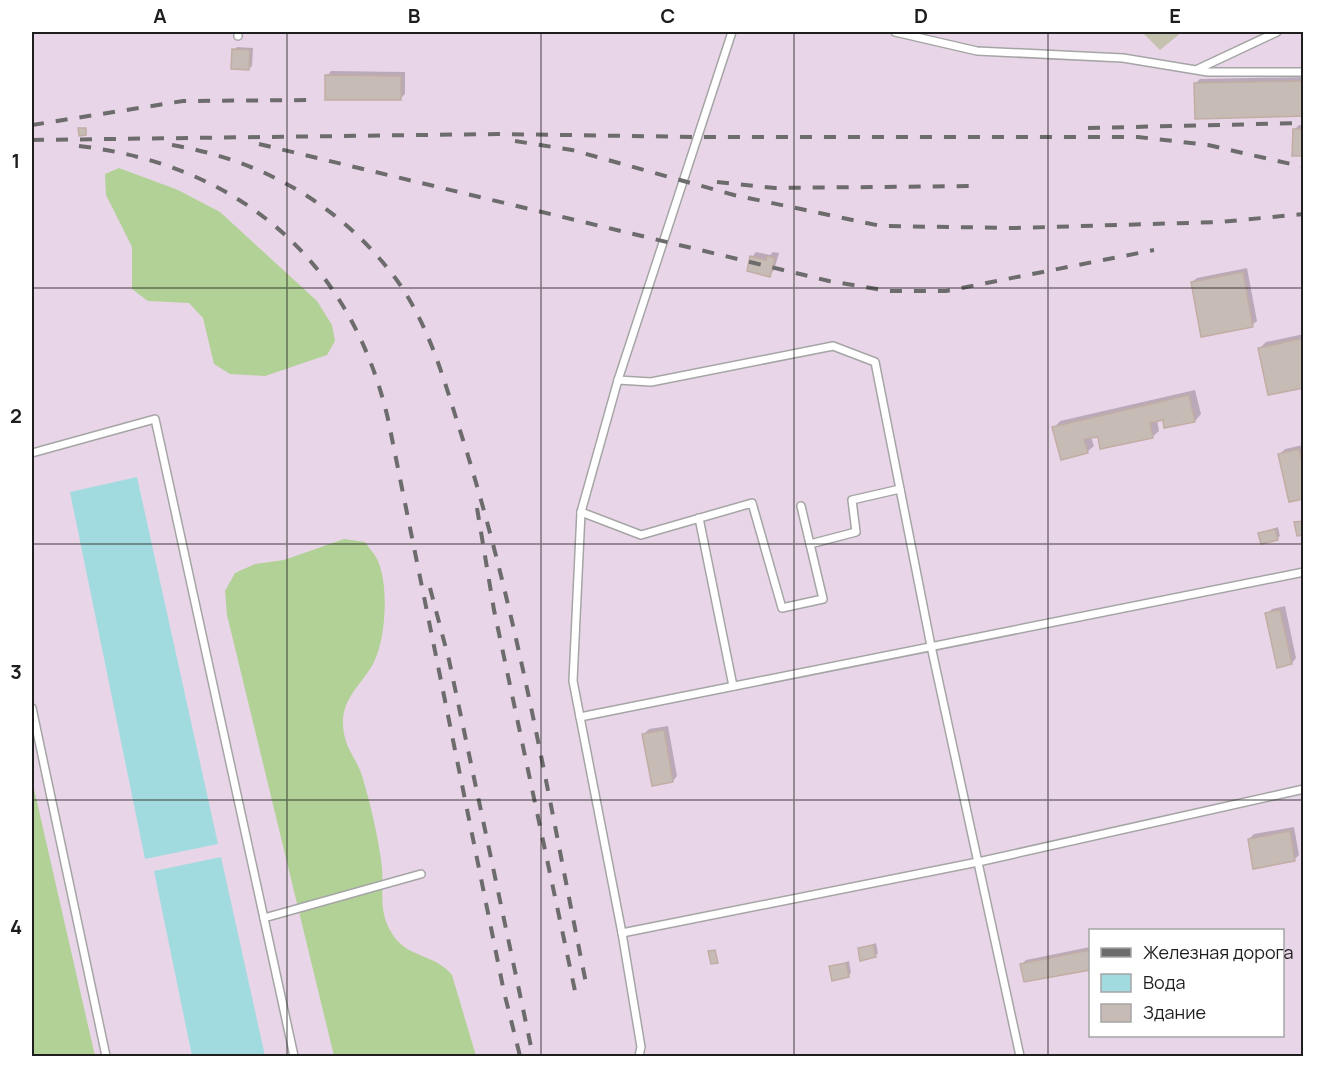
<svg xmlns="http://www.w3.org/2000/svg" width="1335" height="1088" font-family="Manrope,sans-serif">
<rect width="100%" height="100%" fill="#efe9e3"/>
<!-- industrial -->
<path fill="#e9d5e8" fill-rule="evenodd" d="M32,32H1303V1056H32ZM1090,930H1282V1036H1090Z"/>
<!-- construction -->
<polygon fill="#c4c1ae" points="1142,32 1182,32 1160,50"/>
<!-- forest -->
<g fill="#b1d196">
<polygon points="119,168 178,190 220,212 317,301 332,325 335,341 327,355 265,376 230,374 214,364 203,318 189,303 148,301 132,289 132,247 106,195 105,174"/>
<path d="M344,539L365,542C369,548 375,554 378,561C389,586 386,640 373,664C362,684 342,698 343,724C344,750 357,757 363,779C371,806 379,840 382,868C384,896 377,913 395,938C409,957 438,956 452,975L476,1056H334L227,615L225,591L235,573L255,564L284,560Z"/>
<polygon points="32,780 95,1056 32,1056"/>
</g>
<!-- water -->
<g fill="#a2dbdf">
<polygon points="137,477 218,844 145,859 70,492"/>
<polygon points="221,857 265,1056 192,1056 154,871"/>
</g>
<!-- shadow -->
<g fill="#0003">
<polygon points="237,47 253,48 252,66 249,69 234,50"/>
<polygon points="331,71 405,72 405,94 400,99 327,76"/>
<polygon points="1304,77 1304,115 1195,84 1200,79"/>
<polygon points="1299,125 1304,125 1304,154 1294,130"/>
<polygon points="756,252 770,255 773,252 779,253 774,270 770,275 752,257"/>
<polygon points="1247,268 1257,321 1252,325 1192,282 1197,278"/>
<polygon points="1304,334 1304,386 1260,348 1266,342"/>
<polygon points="1195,390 1201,414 1195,421 1157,420 1159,431 1152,437 1091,437 1094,446 1087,452 1054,428 1060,421"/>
<polygon points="1303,445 1304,447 1304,497 1280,454 1285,449"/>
<polygon points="1278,527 1280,536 1277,539 1260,533"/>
<polygon points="1285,606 1296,658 1292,663 1267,614 1272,609"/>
<polygon points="668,726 677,776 673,781 644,734 649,729"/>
<polygon points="1294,827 1299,855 1295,859 1249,839 1254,834"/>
<polygon points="876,943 878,953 875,956 860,949"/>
<polygon points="1090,947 1090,968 1025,980 1022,964 1026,960"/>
<polygon points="849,961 851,973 848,976 831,967"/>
</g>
<!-- building -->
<g fill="#c7bbb6" stroke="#c2ada5" stroke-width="1.5">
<polygon points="232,49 250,50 249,70 231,69"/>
<polygon points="325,75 401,76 401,100 325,100"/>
<polygon points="1304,81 1304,116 1195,119 1194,83"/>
<polygon points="78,128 86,128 86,135 79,136"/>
<polygon points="1293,129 1304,129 1304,156 1292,156"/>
<polygon points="750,256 766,260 767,256 775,258 770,277 747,271"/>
<polygon points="1243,272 1253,327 1201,337 1191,282"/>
<polygon points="1304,338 1304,388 1268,395 1258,348"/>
<polygon points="1189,395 1195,422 1164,428 1163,420 1150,423 1153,438 1100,449 1098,437 1084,439 1088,453 1061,460 1052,427"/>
<polygon points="1299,449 1304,471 1304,499 1289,502 1278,454"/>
<polygon points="1304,521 1304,535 1297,536 1294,522"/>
<polygon points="1275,529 1278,540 1261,544 1258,533"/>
<polygon points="1280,610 1292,664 1277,668 1265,613"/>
<polygon points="664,730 673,782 652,786 642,734"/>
<polygon points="1290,831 1295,861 1253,869 1248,839"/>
<polygon points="873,945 876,957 860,961 858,948"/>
<polygon points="715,950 718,963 711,964 708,951"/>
<polygon points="1090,950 1090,970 1024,982 1020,964"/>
<polygon points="846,963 849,977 832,981 829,966"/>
</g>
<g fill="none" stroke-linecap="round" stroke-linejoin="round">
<defs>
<g id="service">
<polyline points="895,32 977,51 1123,58 1208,72 1304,72"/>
<polyline points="238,36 238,32"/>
<polyline points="1198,69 1277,32"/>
<polyline points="618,380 651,382 833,346 875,362 931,646 1020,1056"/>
<polyline points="32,453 155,419 294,1056"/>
<polyline points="581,512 641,535 752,503 782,608 823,599 801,506"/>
<polyline points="699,518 733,686"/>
<polyline points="810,544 856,532 852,500 900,489"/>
<polyline points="32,708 106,1056"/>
<polyline points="580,717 1304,572"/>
<polyline points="264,918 421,874"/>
<polyline points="622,933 978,862 1304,789"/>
<polyline points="639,1056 641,1047 622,933 573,681 581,512 618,380 732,32"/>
</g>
</defs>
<!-- service casing -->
<use href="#service" stroke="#a5a5a5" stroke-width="10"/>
<!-- service -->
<use href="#service" stroke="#fff" stroke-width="7"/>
<!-- rail -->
<g stroke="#6c6c6c" stroke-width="4" stroke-dasharray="12 12" stroke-linecap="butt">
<polyline points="32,125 183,101 311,100"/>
<polyline points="1088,128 1304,123"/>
<polyline points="32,140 498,134 698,137 1138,137 1208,145 1304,167"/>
<polyline points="515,141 572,150 734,195 881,226 1015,228 1220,222 1304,214"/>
<polyline points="259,144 829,281 889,291 946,291 1154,250"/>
<path d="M172,145C262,160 341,205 396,279C432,329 446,388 465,446C520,623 550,807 587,988"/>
<path d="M79,146C240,165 351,261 388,419L504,992L520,1056"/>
<polyline points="717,182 775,188 971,186"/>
<polyline points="477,508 494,610 575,991"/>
<polyline points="430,588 449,660 533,1056"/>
</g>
</g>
<!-- grid -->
<path fill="none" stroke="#1e1e1e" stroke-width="1.5" stroke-opacity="0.55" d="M287,32V1056M541,32V1056M794,32V1056M1048,32V1056M32,288H1304M32,544H1304M32,800H1304"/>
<!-- border -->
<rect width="1335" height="1088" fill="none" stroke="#ffffff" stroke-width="66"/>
<!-- legend -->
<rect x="1089" y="929" width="195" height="108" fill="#ffffff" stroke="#a5a5a5" stroke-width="1.5"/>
<rect x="1101" y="948" width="30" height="9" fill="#6c6c6c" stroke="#a5a5a5" stroke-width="1.5"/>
<text x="1143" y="959" font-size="18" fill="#1e1e1e">Железная дорога</text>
<rect x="1101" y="974" width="30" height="18" fill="#a2dbdf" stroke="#a5a5a5" stroke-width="1.5"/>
<text x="1143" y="989" font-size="18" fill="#1e1e1e">Вода</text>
<rect x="1101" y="1004" width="30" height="18" fill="#c7bbb6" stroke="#a5a5a5" stroke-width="1.5"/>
<text x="1143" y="1019" font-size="18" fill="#1e1e1e">Здание</text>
<rect x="33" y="33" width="1269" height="1022" fill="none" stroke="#1e1e1e" stroke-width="2"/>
<g font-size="20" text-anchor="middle" font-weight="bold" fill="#1e1e1e">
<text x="160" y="23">A</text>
<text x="414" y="23">B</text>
<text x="668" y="23">C</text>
<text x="921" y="23">D</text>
<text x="1175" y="23">E</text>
<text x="16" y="168">1</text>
<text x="16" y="423">2</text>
<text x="16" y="679">3</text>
<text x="16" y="934">4</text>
</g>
</svg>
